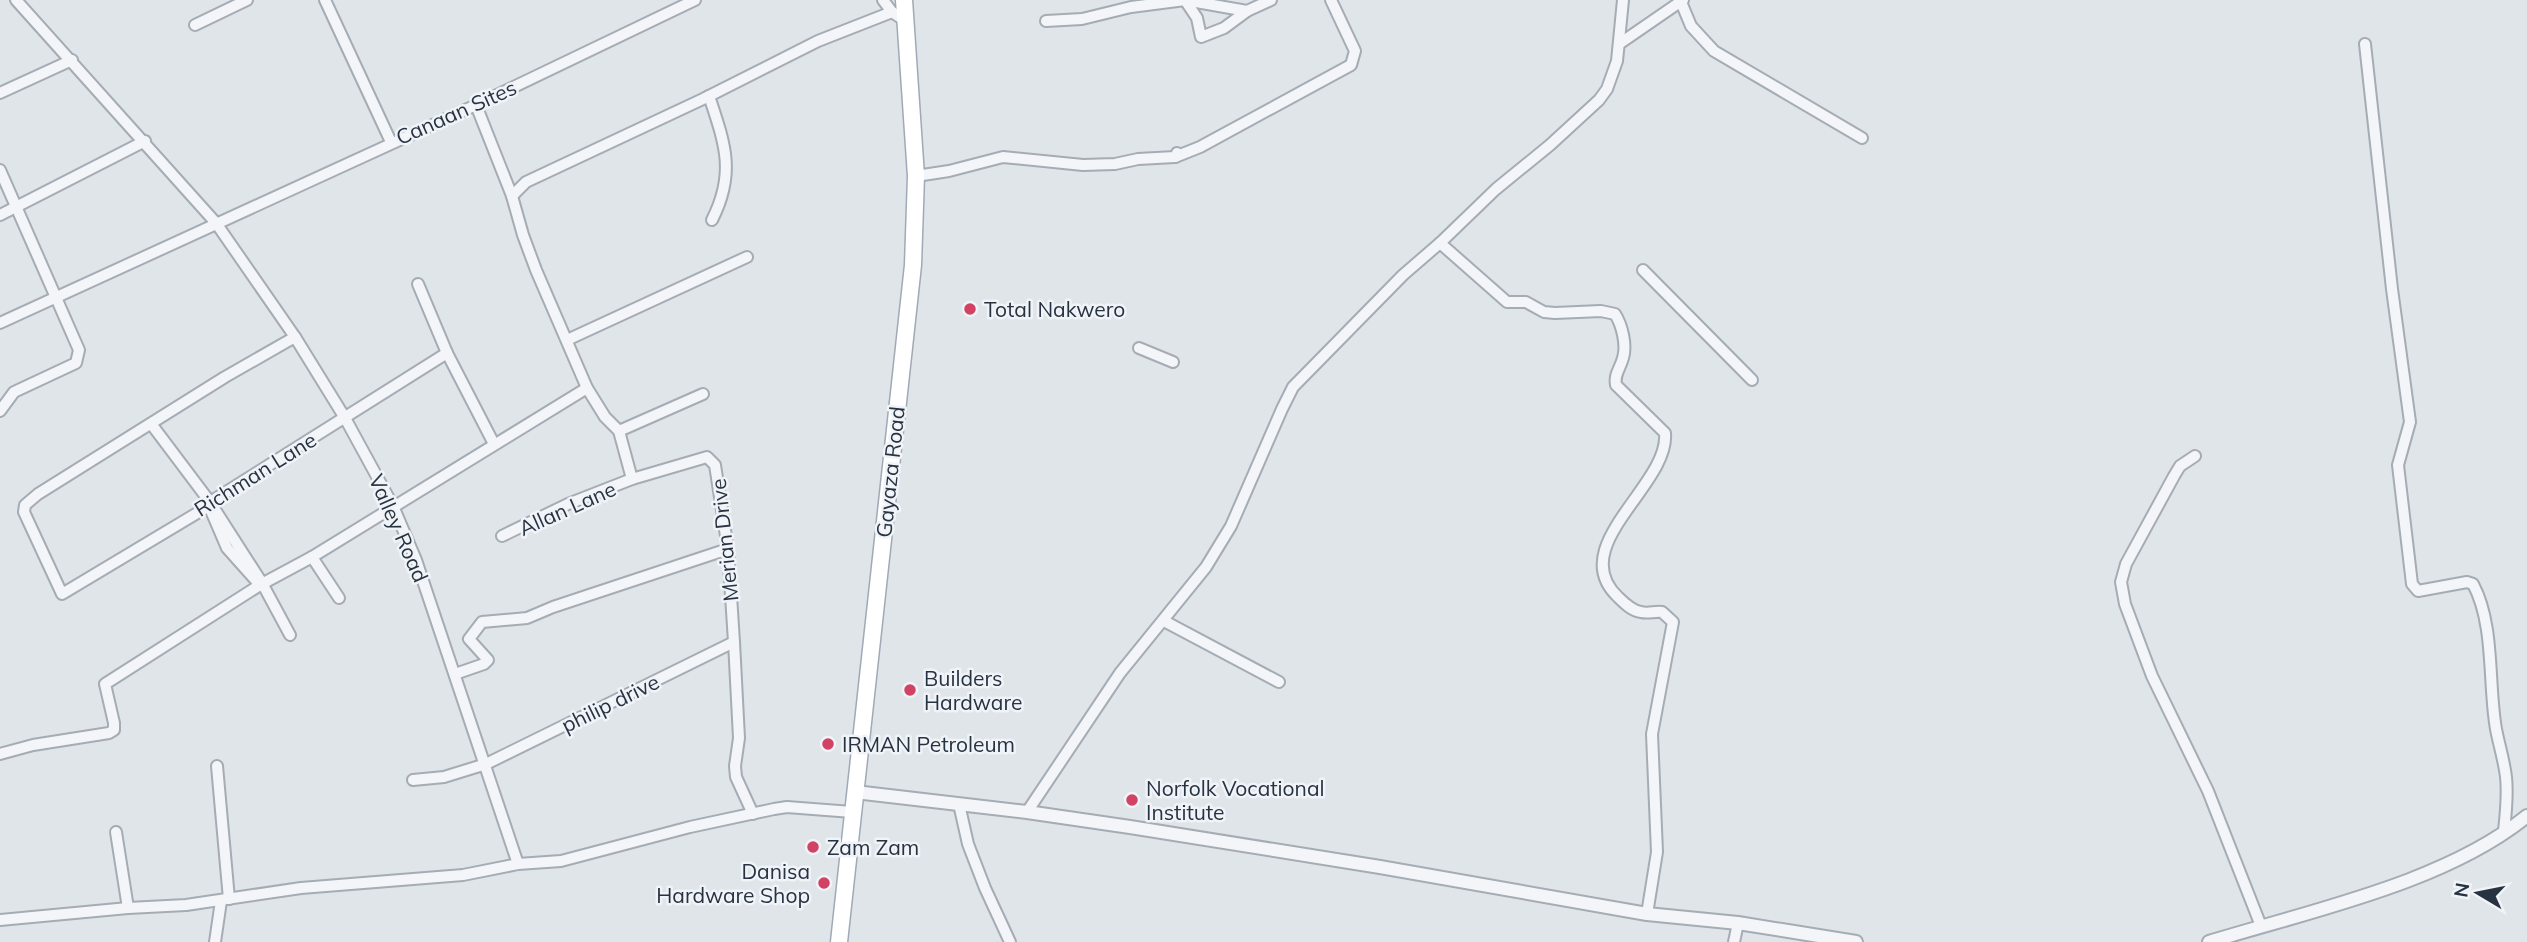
<svg xmlns="http://www.w3.org/2000/svg" width="2527" height="942" font-family="Mulish,sans-serif">
<rect width="100%" height="100%" fill="#e0e5ea"/>
<g fill="none" stroke-linecap="round" stroke-linejoin="round">
<defs>
<g id="minor">
<polyline points="16,0 216,223 295,337 345,418 393,506 416,560 518,864"/>
<polyline points="325,0 391,142"/>
<polyline points="883,0 892,12"/>
<polyline points="1185,0 1197,18 1201,37 1224,28 1247,11"/>
<polyline points="1681,2 1691,26 1714,51 1862,138"/>
<polyline points="1046,21 1082,19 1131,7 1185,0 1247,11 1271,0"/>
<polyline points="195,25 247,0"/>
<polyline points="1619,44 1683,0"/>
<path d="M2365,44L2392,289L2410,422L2398,465L2412,584L2418,591L2467,582L2473,584C2495,625 2488,684 2496,729C2499,745 2504,760 2506,777C2508,795 2506,813 2504,831"/>
<polyline points="0,93 72,60"/>
<path d="M709,96C725,144 736,173 712,220"/>
<polyline points="476,105 512,196 523,235 536,270 587,388 605,417 619,431 632,479 707,457 715,465 728,549 734,642 739,738 735,766 736,777 753,814"/>
<polyline points="1175,157 1200,147 1351,65 1355,51 1331,0"/>
<polyline points="0,170 79,350 76,363 14,392 0,411"/>
<polyline points="916,176 949,171 1003,157 1083,165 1115,164 1138,159 1175,157 1177,153"/>
<polyline points="512,196 526,182 703,99 818,41 892,12 904,20"/>
<polyline points="0,215 145,141"/>
<path d="M1440,243L1507,302H1526L1544,312L1555,313L1601,311L1615,314C1622,325 1627,345 1623,358C1620,369 1614,374 1616,385L1665,433C1670,485 1564,546 1618,597C1624,603 1632,611 1641,612C1648,614 1655,611 1662,612L1673,622L1652,734L1657,852L1647,914"/>
<polyline points="1643,270 1752,380"/>
<polyline points="418,284 447,353 494,444"/>
<polyline points="0,323 476,105 695,0"/>
<polyline points="567,340 747,257"/>
<polyline points="1139,348 1173,362"/>
<polyline points="152,425 210,502 262,583 290,635"/>
<polyline points="619,431 703,394"/>
<polyline points="2195,456 2180,466 2174,476 2126,564 2121,582 2125,604 2152,676 2208,791 2261,926"/>
<polyline points="204,506 447,353"/>
<polyline points="502,536 568,504 632,479"/>
<polyline points="312,557 339,598"/>
<polyline points="260,585 312,557 587,388"/>
<polyline points="1164,621 1279,682"/>
<polyline points="455,674 484,664 488,660 469,639 482,622 527,618 553,607 728,549"/>
<polyline points="0,754 33,745 109,733 114,730 114,723 105,684 260,585 227,548 209,506 62,594 24,512 25,505 38,494 225,377 295,337"/>
<polyline points="217,766 229,899"/>
<polyline points="413,780 444,777 486,764 734,642"/>
<polyline points="959,804 968,844 985,888 1010,942"/>
<polyline points="1027,812 1120,673 1206,567 1231,526 1282,409 1293,387 1403,275 1440,243 1496,189 1550,145 1599,100 1607,89 1617,61 1623,0"/>
<polyline points="116,832 128,908"/>
<polyline points="0,920 128,908 186,905 301,888 463,875 518,864 561,861 690,827 774,809 787,807 852,812"/>
<polyline points="215,942 221,901"/>
<polyline points="1734,942 1738,923"/>
</g>
<g id="tertiary">
<polyline points="855,792 1027,812 1130,827 1380,867 1647,914 1738,923 1856,942"/>
<path d="M2209,942C2309,911 2445,883 2527,816"/>
</g>
<polyline id="primary" points="839,942 913,265 916,176 904,0"/>
</defs>
<!-- minor casing -->
<use href="#minor" stroke="#a5acb4" stroke-width="14"/>
<!-- tertiary casing -->
<use href="#tertiary" stroke="#a5acb4" stroke-width="16"/>
<!-- primary casing -->
<use href="#primary" stroke="#9faab6" stroke-width="19"/>
<!-- minor -->
<use href="#minor" stroke="#f3f5f8" stroke-width="10"/>
<!-- tertiary -->
<use href="#tertiary" stroke="#f3f5f8" stroke-width="12"/>
<!-- primary -->
<use href="#primary" stroke="#fff" stroke-width="16"/>
</g>
<!-- markers -->
<g fill="#d24262" stroke="#f0f3f7" stroke-width="2.5">
<circle cx="970" cy="309" r="7"/>
<circle cx="910" cy="690" r="7"/>
<circle cx="828" cy="744" r="7"/>
<circle cx="1132" cy="800" r="7"/>
<circle cx="813" cy="847" r="7"/>
<circle cx="824" cy="883" r="7"/>
</g>
<g text-anchor="middle" dominant-baseline="central" stroke-width="5" stroke-linejoin="round" paint-order="stroke">
<!-- street labels -->
<g font-size="21" fill="#283342" stroke="#f0f3f7">
<text transform="translate(456 112) rotate(-24)">Canaan Sites</text>
<text transform="translate(890 472) rotate(-84)">Gayaza Road</text>
<text transform="translate(255 474) rotate(-32)">Richman Lane</text>
<text transform="translate(567 508) rotate(-24)">Allan Lane</text>
<text transform="translate(399 528) rotate(66)">Valley Road</text>
<text transform="translate(724 540) rotate(-96)">Merian Drive</text>
<text transform="translate(610 703) rotate(-26)">philip drive</text>
</g>
<!-- poi labels -->
<g font-size="21" fill="#283342" stroke="#f0f3f7" text-anchor="start">
<text x="984" y="309">Total Nakwero</text>
<text x="924" y="678">Builders<tspan x="924" dy="24">Hardware</tspan></text>
<text x="842" y="744">IRMAN Petroleum</text>
<text x="1146" y="788">Norfolk Vocational<tspan x="1146" dy="24">Institute</tspan></text>
<text x="827" y="847">Zam Zam</text>
<text x="810" y="871" text-anchor="end">Danisa<tspan x="810" dy="24">Hardware Shop</tspan></text>
</g>
</g>
<!-- north arrow -->
<g transform="translate(2478 893) rotate(280)" stroke="#f0f3f7" stroke-width="5" paint-order="stroke">
<path d="M0-5L12 26L0 18L-12 26Z" fill="#283342"/>
<text y="-10" font-size="19" font-weight="bold" text-anchor="middle" fill="#283342">N</text>
</g>
</svg>
